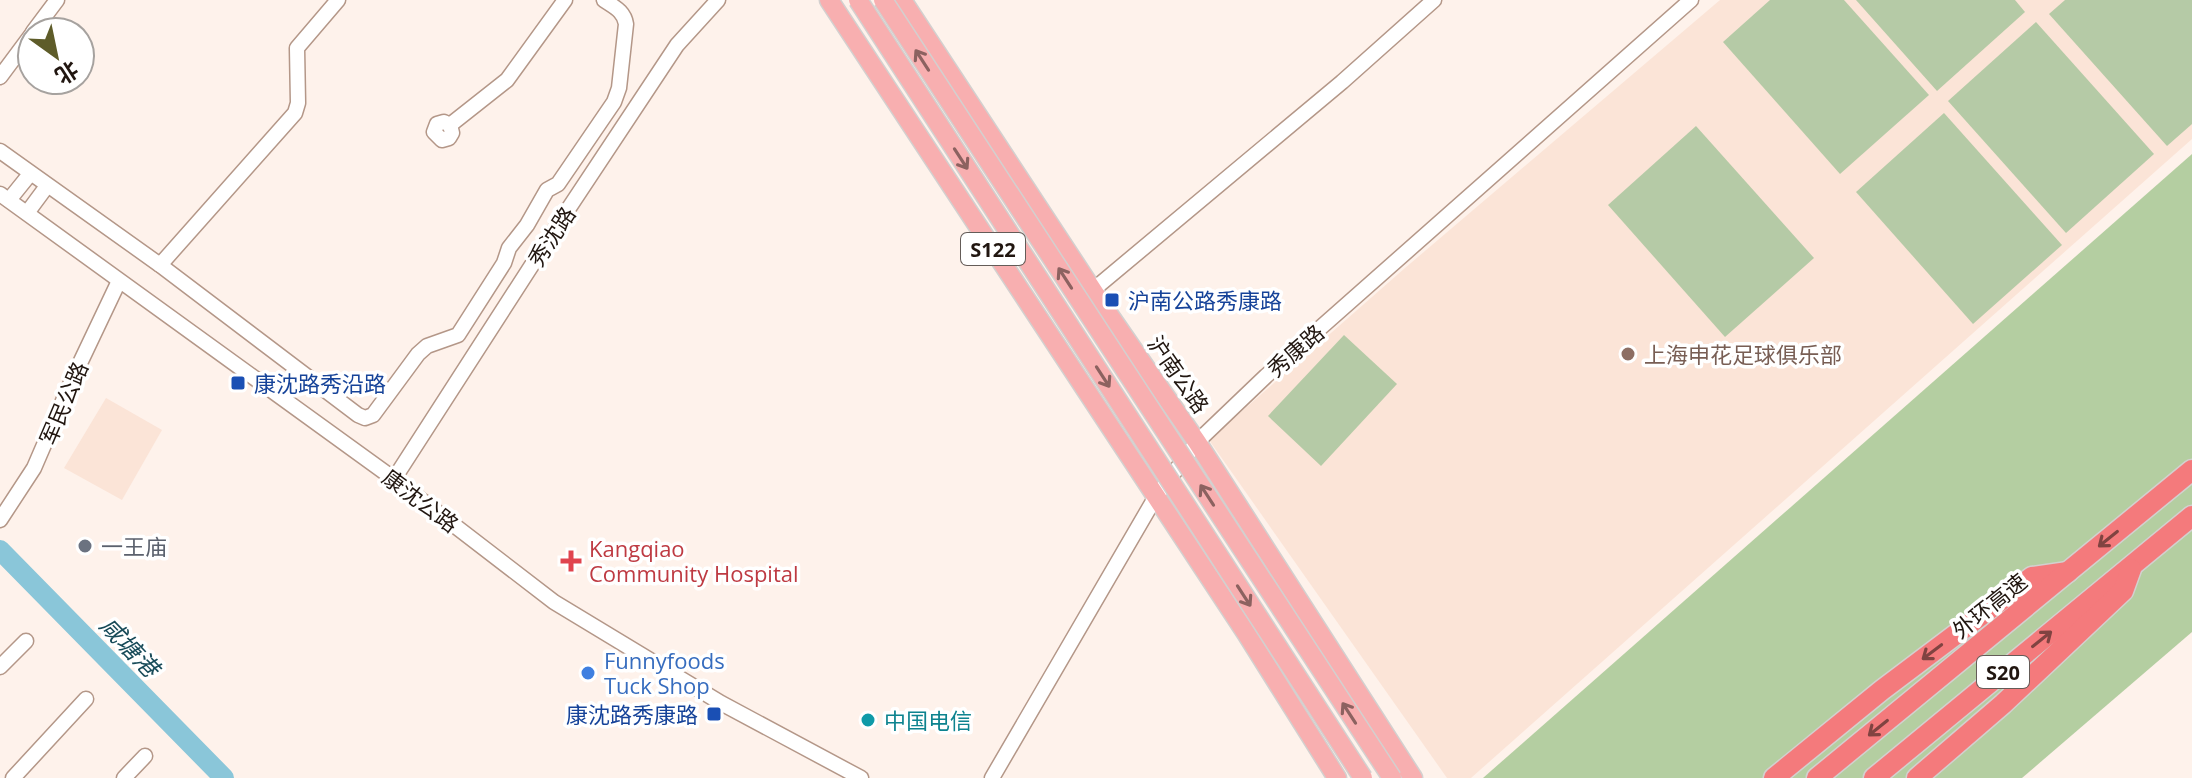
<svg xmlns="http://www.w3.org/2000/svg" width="2192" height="778" font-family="'Open Sans','Noto Sans SC',sans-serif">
<rect width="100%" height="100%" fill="#fef2eb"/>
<!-- built -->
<g fill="#fbe4d7">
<polygon points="1720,0 2192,0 2192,139 1471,778 1447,778 1209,440 1405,268"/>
<polygon points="106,398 162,430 122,500 64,468"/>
</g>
<!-- green -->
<g fill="#b5caa6">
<polygon points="1770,0 1844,0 1929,95 1840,174 1723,42"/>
<polygon points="1856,0 2015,0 2025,12 1937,91"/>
<polygon points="2065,0 2192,0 2192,124 2167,146 2049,14"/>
<polygon points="2036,22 2154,154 2066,233 1948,101"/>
<polygon points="1944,113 2062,245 1973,324 1856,192"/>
<polygon points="1696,126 1814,258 1725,337 1608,205"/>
<polygon points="1344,335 1397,384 1321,466 1268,416"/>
</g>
<!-- forest -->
<polygon fill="#b4cea1" points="2192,154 2192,632 2022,778 1483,778"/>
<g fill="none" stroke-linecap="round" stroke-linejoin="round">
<!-- river -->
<polyline stroke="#8ac6d9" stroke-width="20" points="0,550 224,778"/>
<defs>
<g id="minor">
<polyline points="33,32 57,0"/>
<polyline points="0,77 32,34"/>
<polyline points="450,125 452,133 449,138 442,140 434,132 437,124 444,122 450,125 507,80 565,0"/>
<path d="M0,151L160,265L358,415L365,418L373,415L418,354L427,346L458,335L504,263L509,248L527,225L547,190L558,184L614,102L619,88L626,24C624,11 614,7 604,0"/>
<polyline points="0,194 394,479 554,602 721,703 861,778"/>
<polyline points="9,200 30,174"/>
<polyline points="27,213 47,186"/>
<polyline points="160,265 295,113 298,103 297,48 338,0"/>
<polyline points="1093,290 1342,82 1434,0"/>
<polyline points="394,479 559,223 677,45 718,0"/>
<polyline points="0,520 34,468 72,380 119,281"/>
<polyline points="0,667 26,641"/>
<polyline points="13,778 86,699"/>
<polyline points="124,778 145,756"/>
<polyline points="992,778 1155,498 1197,442 1266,376 1691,0"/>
</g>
<g id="major">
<polyline points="829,0 1246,633 1337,778"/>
<polyline points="902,0 1103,306 1197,442 1413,778"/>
</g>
<g id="highway">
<polyline points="1774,778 1882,690 2032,577 2068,572"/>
<polyline points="1817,778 2192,470"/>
<polyline points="1874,778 2192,516"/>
<polyline points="1917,778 2003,704 2123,591 2131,569"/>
</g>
</defs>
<!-- minor casing -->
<use href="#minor" stroke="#b49788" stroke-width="17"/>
<!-- major casing -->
<use href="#major" stroke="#d3d0cf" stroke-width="21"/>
<!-- highway casing -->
<use href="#highway" stroke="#d3d0cf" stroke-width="23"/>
<!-- minor -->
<use href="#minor" stroke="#fff" stroke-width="14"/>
<!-- major -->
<use href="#major" stroke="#f8afb0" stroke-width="18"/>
<!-- highway -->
<use href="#highway" stroke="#f47a7c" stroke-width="20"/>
<defs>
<g id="major-bridge">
<polyline points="858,0 1363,778"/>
<polyline points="883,0 1392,778"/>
</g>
</defs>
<!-- major-bridge casing -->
<use href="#major-bridge" stroke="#d3d0cf" stroke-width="21" stroke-linecap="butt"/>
<!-- major-bridge -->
<use href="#major-bridge" stroke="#f8afb0" stroke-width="18"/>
</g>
<!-- one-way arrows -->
<defs><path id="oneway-shaft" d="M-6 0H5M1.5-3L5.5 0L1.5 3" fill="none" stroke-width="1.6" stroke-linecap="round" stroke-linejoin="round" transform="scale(2)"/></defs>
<g stroke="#8c6260">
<use href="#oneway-shaft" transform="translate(922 60) rotate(-123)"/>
<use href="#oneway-shaft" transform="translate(961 159) rotate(57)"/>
<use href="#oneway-shaft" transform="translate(1065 278) rotate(-123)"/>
<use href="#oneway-shaft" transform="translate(1103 377) rotate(57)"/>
<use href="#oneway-shaft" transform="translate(1207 495) rotate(-123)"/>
<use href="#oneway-shaft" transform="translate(1244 596) rotate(57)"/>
<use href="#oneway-shaft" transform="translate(1349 713) rotate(-123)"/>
</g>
<g stroke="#804341">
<use href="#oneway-shaft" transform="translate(2108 539) rotate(141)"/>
<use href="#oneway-shaft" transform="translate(2042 639) rotate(-39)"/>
<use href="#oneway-shaft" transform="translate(1932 652) rotate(143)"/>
<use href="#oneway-shaft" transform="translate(1878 728) rotate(141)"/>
</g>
<!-- markers -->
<g fill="#1a4fb4" stroke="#fff" stroke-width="3">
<rect x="1104" y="292" width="16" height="16" rx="4"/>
<rect x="230" y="375" width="16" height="16" rx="4"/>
<rect x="706" y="706" width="16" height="16" rx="4"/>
</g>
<circle fill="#8d6e63" stroke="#fff" stroke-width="3" cx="1628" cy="354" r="8"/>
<circle fill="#6b7280" stroke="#fff" stroke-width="3" cx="85" cy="546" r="8"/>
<path fill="#e0444e" stroke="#fff" stroke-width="3" d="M567 549h8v8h8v8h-8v8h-8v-8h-8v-8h8z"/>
<circle fill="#3f7fe0" stroke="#fff" stroke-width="3" cx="588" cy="673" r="8"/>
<circle fill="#0f9aa8" stroke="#fff" stroke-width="3" cx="868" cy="720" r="8"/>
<g text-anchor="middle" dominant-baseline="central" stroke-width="7" stroke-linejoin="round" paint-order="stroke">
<!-- shield labels -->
<g fill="#fff" stroke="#645c58" stroke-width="2">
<rect x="961" y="233" width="64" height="32" rx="6"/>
<rect x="1977" y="656" width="52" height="32" rx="6"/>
</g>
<g font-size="20" font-weight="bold" fill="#211610">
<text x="993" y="249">S122</text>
<text x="2003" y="672">S20</text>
</g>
<!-- street labels -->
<g font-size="22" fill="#211610" stroke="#fff">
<text transform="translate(551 236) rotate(-57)">秀沈路</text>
<text transform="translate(1295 350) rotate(-41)">秀康路</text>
<text transform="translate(1179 374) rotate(55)">沪南公路</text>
<text transform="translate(63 403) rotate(-67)">军民公路</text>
<text transform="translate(421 500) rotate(37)">康沈公路</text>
<text transform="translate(1989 605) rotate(-39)">外环高速</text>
</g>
<!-- transit labels -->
<g font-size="22" fill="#164399" stroke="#fff" text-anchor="start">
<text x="1128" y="300">沪南公路秀康路</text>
<text x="254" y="383">康沈路秀沿路</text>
<text x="698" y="714" text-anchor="end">康沈路秀康路</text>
</g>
<!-- education labels -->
<g font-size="22" fill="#785e54" stroke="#fff" text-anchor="start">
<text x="1644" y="354">上海申花足球俱乐部</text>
</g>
<!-- worship labels -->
<g font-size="22" fill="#5b616d" stroke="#fff" text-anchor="start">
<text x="101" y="546">一王庙</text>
</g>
<!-- health labels -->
<g font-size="22" fill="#be3a42" stroke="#fff" text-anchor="start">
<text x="589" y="548">Kangqiao<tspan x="589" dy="25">Community Hospital</tspan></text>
</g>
<!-- shop labels -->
<g font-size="22" fill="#366cbe" stroke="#fff" text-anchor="start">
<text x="604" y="660">Funnyfoods<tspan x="604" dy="25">Tuck Shop</tspan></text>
</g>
<!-- culture labels -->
<g font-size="22" fill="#0d838f" stroke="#fff" text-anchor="start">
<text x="884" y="720">中国电信</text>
</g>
<!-- water labels -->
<g font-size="24" font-style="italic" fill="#184b59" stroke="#fff">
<text transform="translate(130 646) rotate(46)">咸塘港</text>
</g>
</g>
<!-- north arrow -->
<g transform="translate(56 56) rotate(147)"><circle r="38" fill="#ffffff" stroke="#a6a29f" stroke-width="2"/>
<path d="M0-6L14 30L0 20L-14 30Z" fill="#5e5c29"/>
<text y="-12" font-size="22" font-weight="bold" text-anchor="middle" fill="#211610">北</text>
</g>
</svg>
